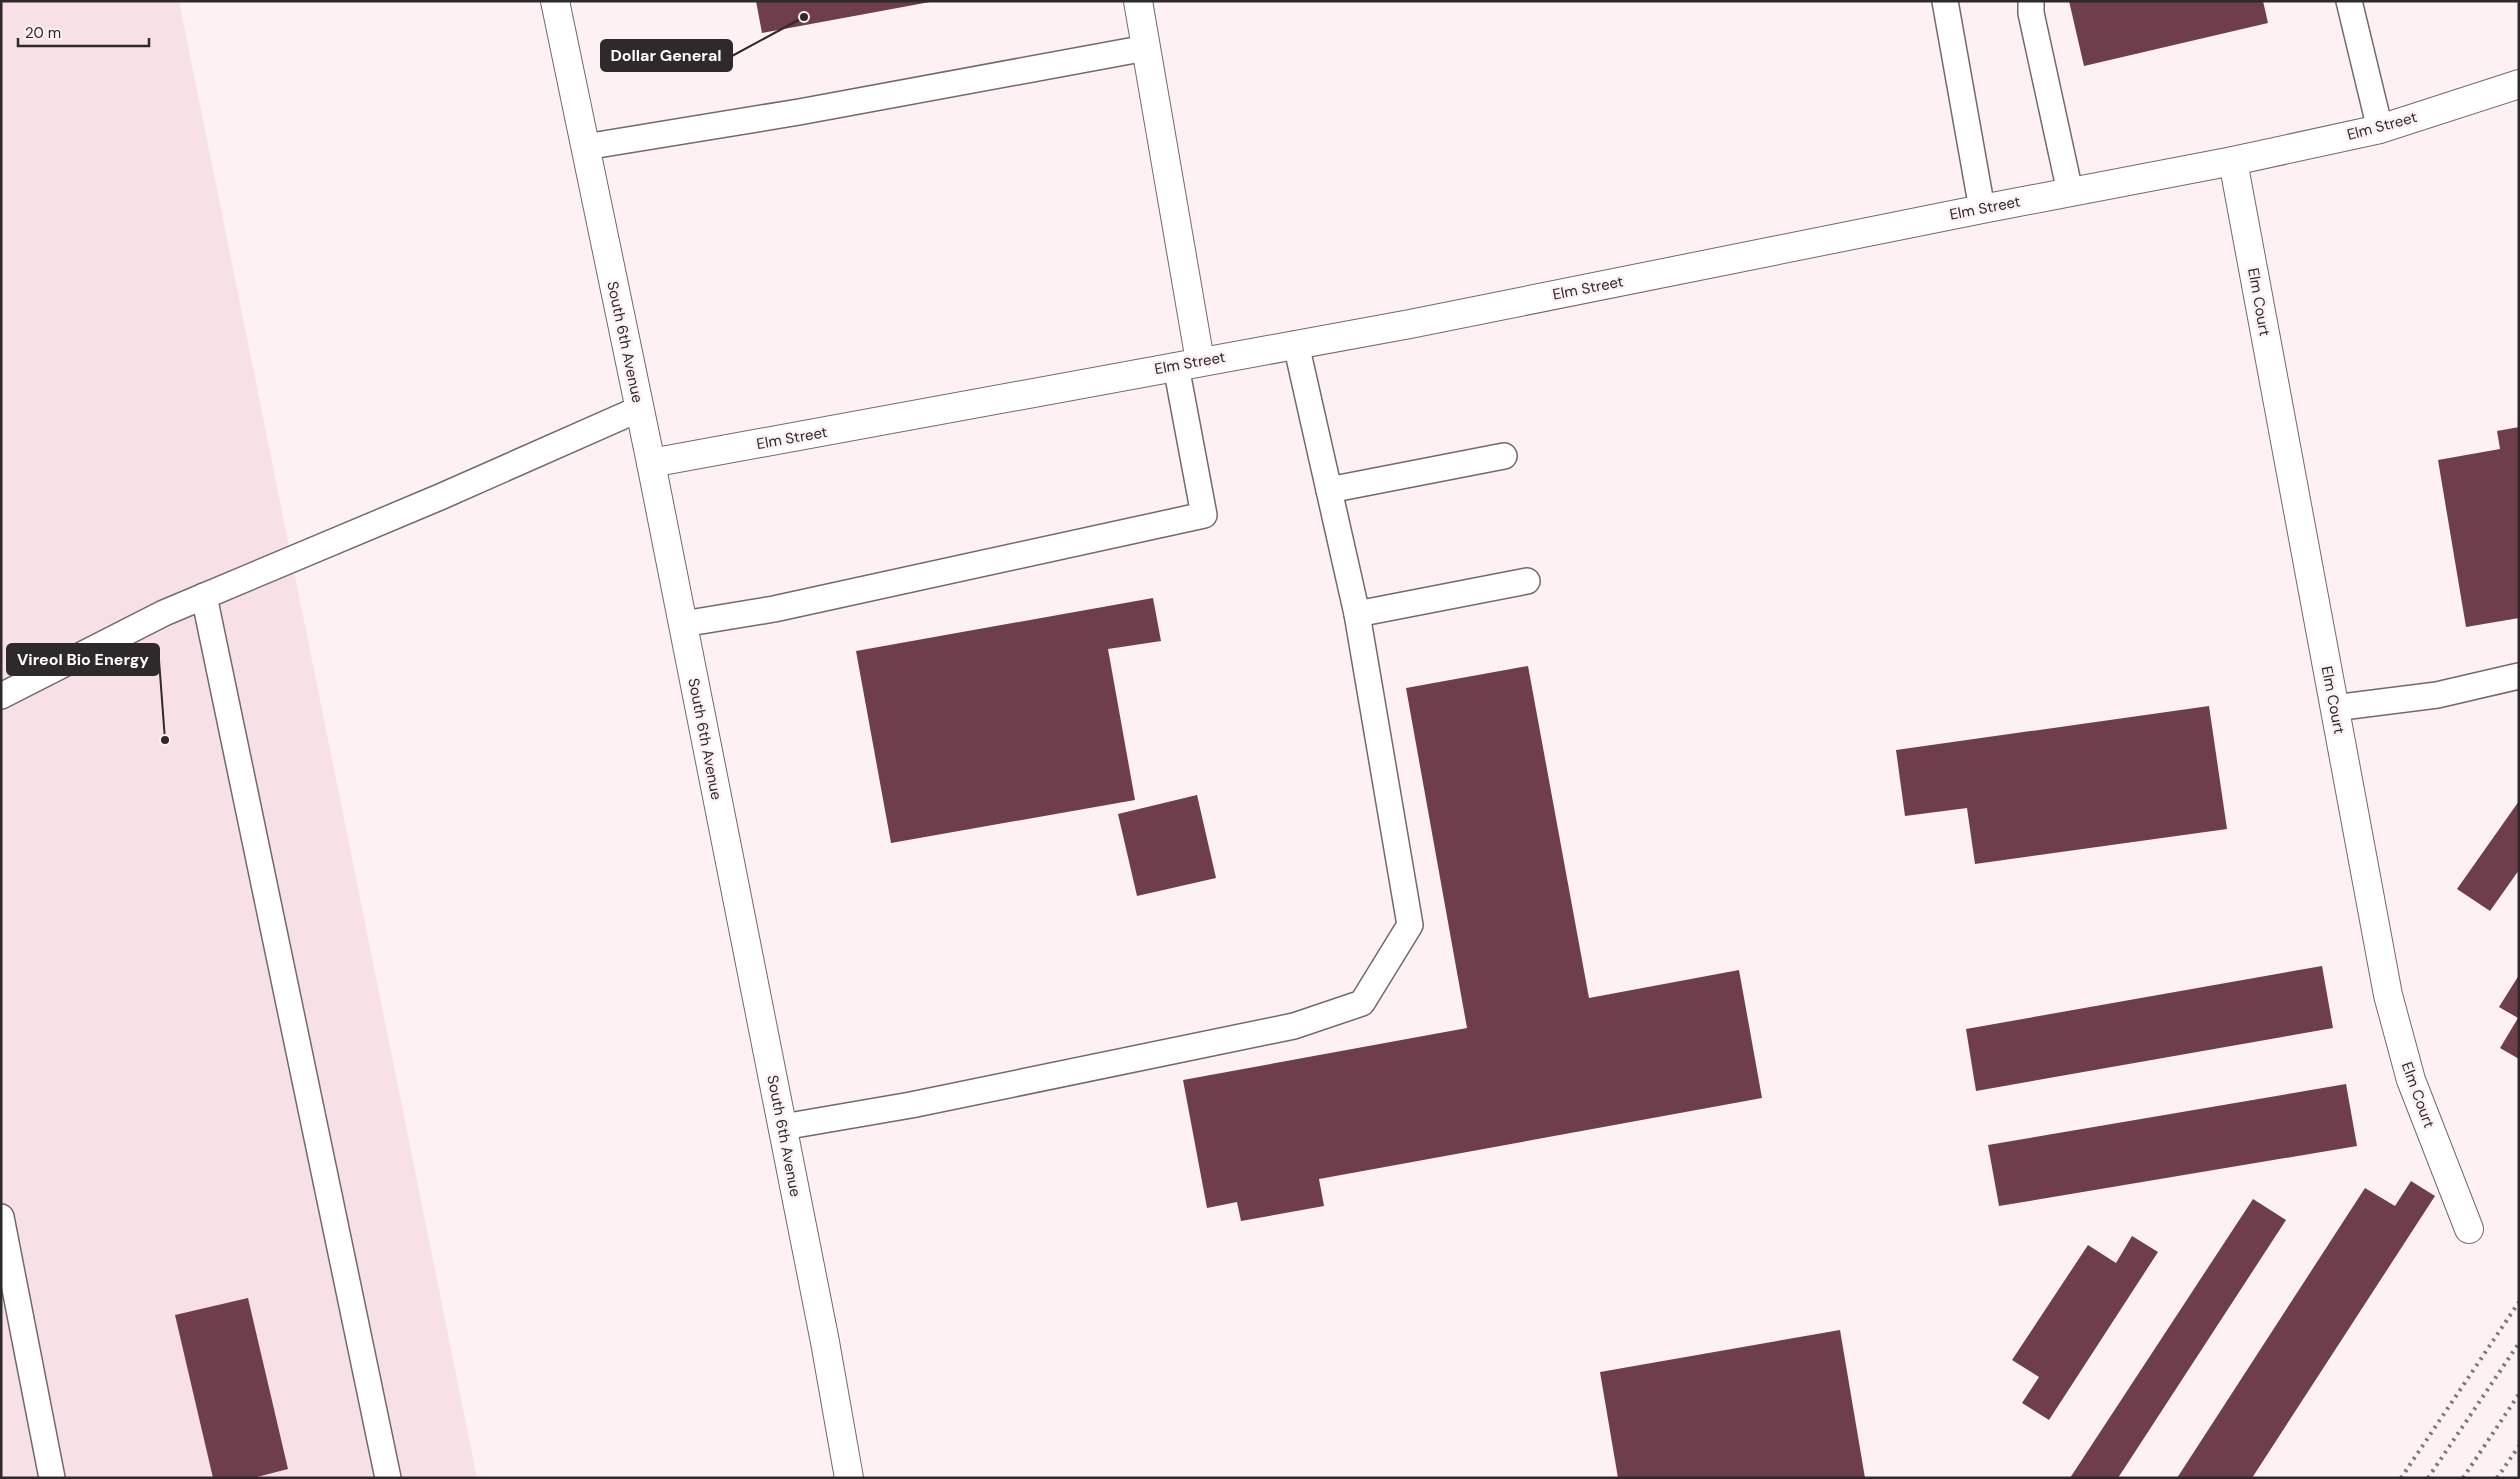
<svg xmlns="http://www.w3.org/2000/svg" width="2520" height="1479" font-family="'DM Sans',sans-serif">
<rect width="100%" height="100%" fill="#fef1f4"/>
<!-- built -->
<polygon fill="#f7e1e6" points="1,1 179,1 477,1478 1,1478"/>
<!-- building -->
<g fill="#6e3e4b">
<polygon points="756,1 930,1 930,2 762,33"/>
<polygon points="2069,1 2263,1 2268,23 2084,66"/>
<polygon points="2519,427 2519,618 2466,627 2438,460 2500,449 2497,431"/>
<polygon points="1153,598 1161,641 1108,649 1135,800 891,843 856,651"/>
<polygon points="1528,666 1589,998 1739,970 1762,1098 1319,1179 1324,1206 1241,1221 1237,1202 1207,1208 1183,1080 1467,1028 1406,688"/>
<polygon points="2209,706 2227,829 1975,864 1967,808 1905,816 1896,750"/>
<polygon points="1197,795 1216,878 1137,896 1118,814"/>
<polygon points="2519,801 2519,870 2490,911 2457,889"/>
<polygon points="2322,966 2333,1028 1976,1091 1966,1029"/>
<polygon points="2519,975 2519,1059 2500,1048 2518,1018 2499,1007"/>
<polygon points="2346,1084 2357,1146 1999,1206 1988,1145"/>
<polygon points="2411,1181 2435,1196 2252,1478 2177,1478 2365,1188 2395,1206"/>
<polygon points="2253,1199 2286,1220 2118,1478 2070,1478"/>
<polygon points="2132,1236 2158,1252 2049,1420 2022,1403 2039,1377 2012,1360 2088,1245 2116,1263"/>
<polygon points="248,1298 288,1469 253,1478 213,1478 175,1315"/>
<polygon points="1840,1330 1865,1478 1618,1478 1600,1372"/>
</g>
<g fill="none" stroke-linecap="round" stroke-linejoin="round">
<defs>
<g id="service">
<polyline points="1945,1 1982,209"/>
<polyline points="2031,1 2031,13 2070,192"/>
<polyline points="2349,1 2380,129"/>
<polyline points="585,147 799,112 1146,48"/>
<polyline points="1329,490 1504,456"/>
<polyline points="204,596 388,1478"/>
<polyline points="1357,614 1527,581"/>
<polyline points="683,624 774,609 1204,515 1176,366"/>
<polyline points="1,696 164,613 440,497 639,409"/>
<polyline points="2334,708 2437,695 2519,676"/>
<polyline points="783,1127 911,1105 1294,1026 1362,1003 1410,925 1357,614 1296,344"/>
<polyline points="1,1217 52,1478"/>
</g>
<g id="minor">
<polyline points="1138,1 1200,361"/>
<polyline points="2233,161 2388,995 2411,1080 2469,1229"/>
</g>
<polyline id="tertiary" points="651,463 1410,324 1982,209 2233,161 2380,129 2519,84"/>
<polyline id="primary" points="555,1 651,463 825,1342 849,1478"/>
</defs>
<!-- service casing -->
<use href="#service" stroke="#73686a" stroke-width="28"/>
<!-- minor casing -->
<use href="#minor" stroke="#73686a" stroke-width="30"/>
<!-- tertiary casing -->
<use href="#tertiary" stroke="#73686a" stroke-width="30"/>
<!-- primary casing -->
<use href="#primary" stroke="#73686a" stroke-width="30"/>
<!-- service -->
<use href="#service" stroke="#fff" stroke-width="25"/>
<!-- minor -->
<use href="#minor" stroke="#fff" stroke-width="28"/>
<!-- tertiary -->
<use href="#tertiary" stroke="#fff" stroke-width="28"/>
<!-- primary -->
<use href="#primary" stroke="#fff" stroke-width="28"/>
<!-- rail -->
<g stroke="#7f7678" stroke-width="4" stroke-dasharray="2.5 5" stroke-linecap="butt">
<polyline points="2401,1478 2519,1302"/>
<polyline points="2428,1478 2519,1343"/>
<polyline points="2463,1478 2519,1394"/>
<polyline points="2497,1478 2519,1446"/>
</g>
</g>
<g text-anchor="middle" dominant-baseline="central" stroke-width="5" stroke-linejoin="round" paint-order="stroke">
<!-- street labels -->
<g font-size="15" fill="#2e292a" stroke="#fef1f4">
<text transform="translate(2382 126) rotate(-15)">Elm Street</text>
<text transform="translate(1985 208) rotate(-11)">Elm Street</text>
<text transform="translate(1588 288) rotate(-11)">Elm Street</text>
<text transform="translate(2259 302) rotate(80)">Elm Court</text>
<text transform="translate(625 342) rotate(78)">South 6th Avenue</text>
<text transform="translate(1190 363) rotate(-10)">Elm Street</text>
<text transform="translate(792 438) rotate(-10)">Elm Street</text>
<text transform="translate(2333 700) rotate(79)">Elm Court</text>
<text transform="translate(705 739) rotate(79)">South 6th Avenue</text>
<text transform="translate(2418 1095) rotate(70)">Elm Court</text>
<text transform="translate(784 1136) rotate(79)">South 6th Avenue</text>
</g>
</g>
<!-- callouts -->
<path fill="none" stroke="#2e292a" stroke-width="2" d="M804 17L732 56M165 740L159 660"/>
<g fill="#2e292a" stroke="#fef1f4" stroke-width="2">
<circle cx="804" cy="17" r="5"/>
<circle cx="165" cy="740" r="5"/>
</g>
<g fill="#2e292a" stroke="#2e292a" stroke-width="2">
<rect x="601" y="40" width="131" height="31" rx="5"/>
<rect x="7" y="644" width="152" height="31" rx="5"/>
</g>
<g font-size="16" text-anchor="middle" font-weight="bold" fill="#fff">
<text x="666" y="61">Dollar General</text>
<text x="83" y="665">Vireol Bio Energy</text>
</g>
<!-- border -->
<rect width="2520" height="1479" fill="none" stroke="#2e292a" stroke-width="5"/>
<!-- scale -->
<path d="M18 38v8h131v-8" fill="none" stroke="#2e292a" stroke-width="2.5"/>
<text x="25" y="38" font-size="15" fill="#2e292a" stroke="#fef1f4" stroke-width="4" paint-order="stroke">20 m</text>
</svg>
